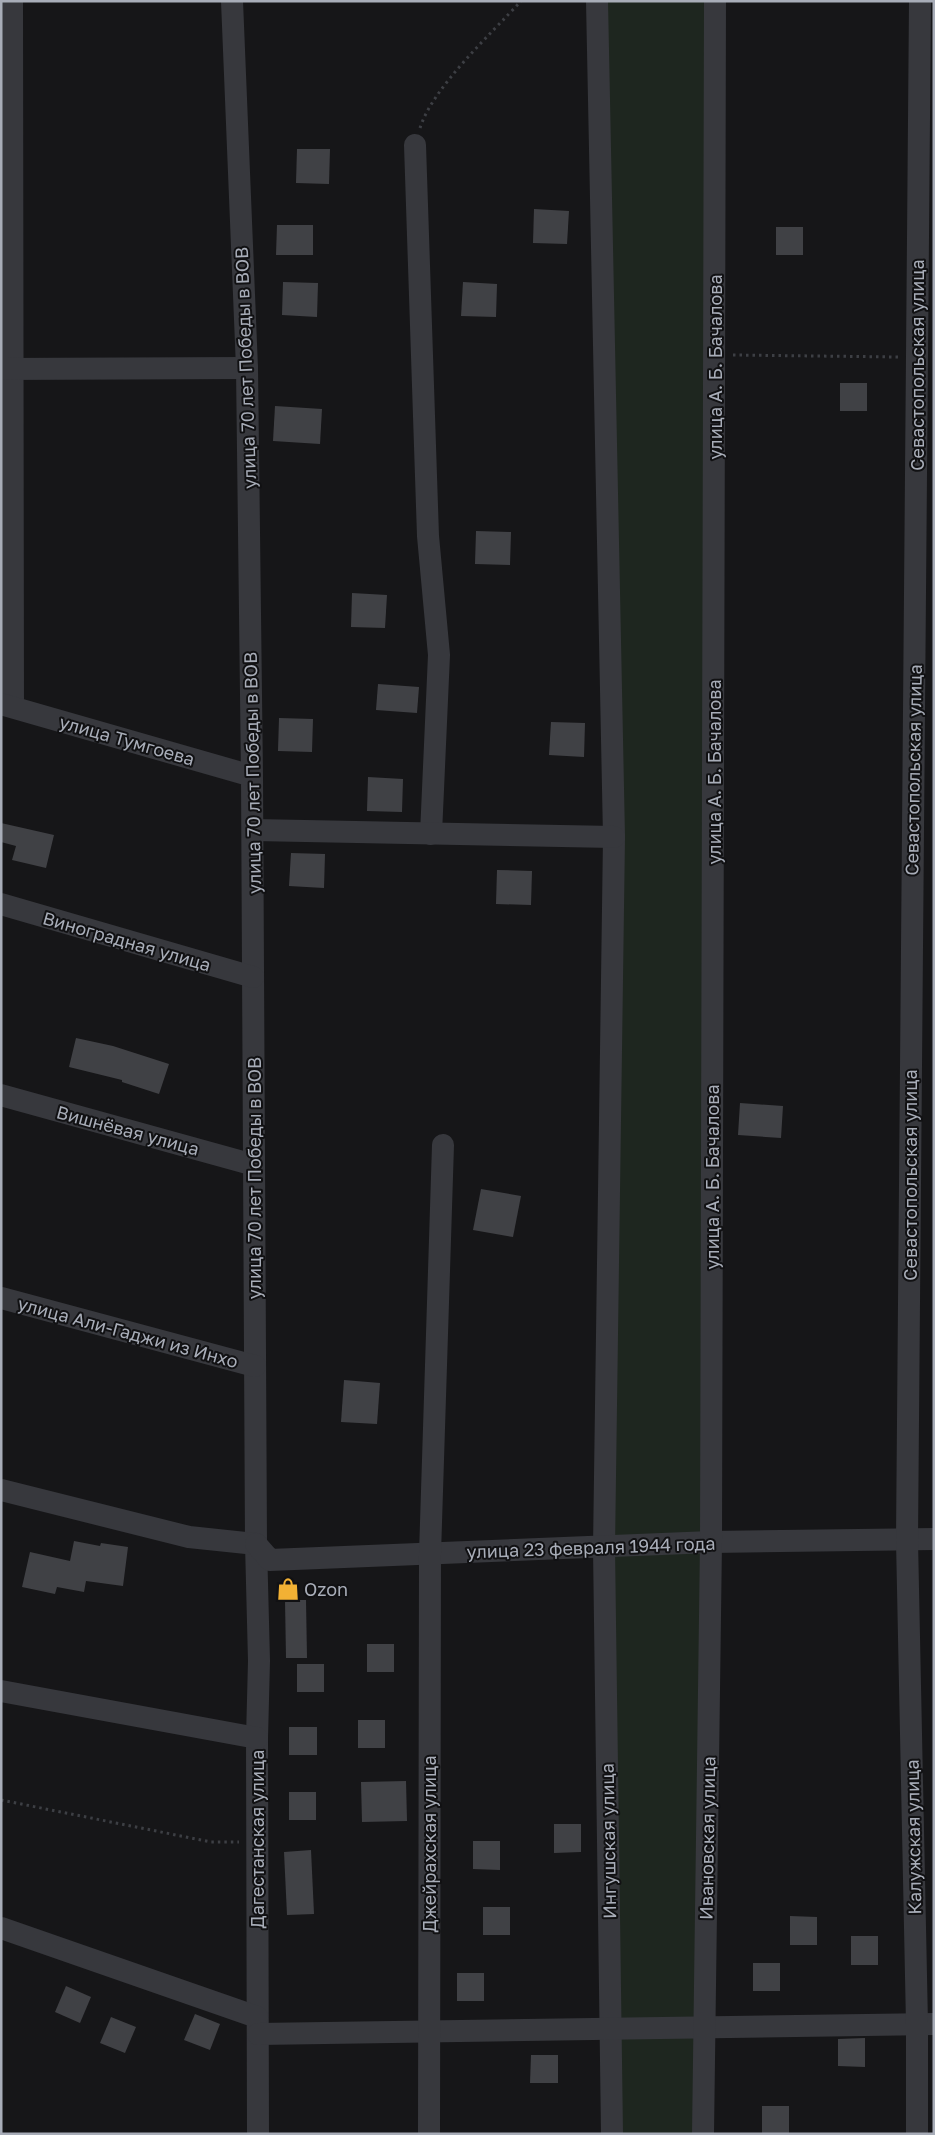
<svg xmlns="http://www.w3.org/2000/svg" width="935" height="2135" font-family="'Golos Text',sans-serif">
<rect width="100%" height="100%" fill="#161618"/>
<!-- green -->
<polygon fill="#1e261f" points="604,1 708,1 703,2134 612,2134"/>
<!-- building -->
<g fill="#404145">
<polygon points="297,149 330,149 329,184 296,183"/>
<polygon points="534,209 569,211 567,244 533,243"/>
<polygon points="277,225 313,225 313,255 276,255"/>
<rect x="776" y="227" width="27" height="28"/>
<polygon points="283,282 318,283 317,317 282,315"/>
<polygon points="463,282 497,284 496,317 461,316"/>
<rect x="840" y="383" width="27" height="28"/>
<polygon points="275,406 322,409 320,444 273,441"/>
<polygon points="476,531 511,532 510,565 475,564"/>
<polygon points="352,593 387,595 385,628 351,627"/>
<polygon points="378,684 419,687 417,713 376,710"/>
<polygon points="279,718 313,719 312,752 278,751"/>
<polygon points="551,722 585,723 584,757 549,755"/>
<polygon points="368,777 403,779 402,812 367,811"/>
<polygon points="1,823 54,835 46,868 12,860 16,846 1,842"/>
<polygon points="291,853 325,854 324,888 289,886"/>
<polygon points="497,870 532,871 531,905 496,904"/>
<polygon points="76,1038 113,1046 169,1064 159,1094 122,1082 122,1080 69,1067"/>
<polygon points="740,1103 783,1106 781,1138 738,1135"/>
<polygon points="481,1189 521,1196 513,1237 473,1230"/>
<polygon points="344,1380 380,1383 377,1424 341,1422"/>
<polygon points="74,1541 100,1546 101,1543 128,1547 123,1586 86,1581 84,1592 57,1587 55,1594 22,1587 30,1552 70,1561"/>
<polygon points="285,1600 306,1600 307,1658 286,1658"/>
<rect x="367" y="1644" width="27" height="28"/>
<rect x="297" y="1664" width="27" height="28"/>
<rect x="358" y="1720" width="27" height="28"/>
<rect x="289" y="1727" width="28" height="28"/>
<polygon points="406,1781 407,1821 362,1822 361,1782"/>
<rect x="289" y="1792" width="27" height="28"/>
<polygon points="554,1824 581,1824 581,1852 554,1853"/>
<polygon points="473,1841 500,1841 500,1870 473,1869"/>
<polygon points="311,1850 314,1914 287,1915 284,1852"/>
<rect x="483" y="1907" width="27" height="28"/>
<polygon points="790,1916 817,1917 817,1945 790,1945"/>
<rect x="851" y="1936" width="27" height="29"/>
<rect x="753" y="1963" width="27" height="28"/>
<rect x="457" y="1973" width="27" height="28"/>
<polygon points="66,1986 91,1997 80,2023 55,2012"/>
<polygon points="195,2014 220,2024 210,2050 184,2040"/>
<polygon points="111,2017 136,2027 125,2053 100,2043"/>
<polygon points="865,2038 865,2067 838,2066 838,2039"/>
<polygon points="531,2055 558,2055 558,2083 530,2083"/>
<rect x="762" y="2106" width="27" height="28"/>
</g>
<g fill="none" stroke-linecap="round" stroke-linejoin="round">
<!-- path -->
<g stroke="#3d3f44" stroke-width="3" stroke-dasharray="2.5 4" stroke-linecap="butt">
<path d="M420,128C433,87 490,35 521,1"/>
<polyline points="733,355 899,357"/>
<polyline points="1,1800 211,1842 239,1842"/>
</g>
<!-- minor -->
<g stroke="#37383d" stroke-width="22">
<polyline points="12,1 13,707"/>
<polyline points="232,1 247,368 252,776 256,1544 259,1661 257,1738 258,2134"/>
<polyline points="597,1 614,837 604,1548 612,2134"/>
<polyline points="415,145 428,536 439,655 431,834"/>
<polyline points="1,369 247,368"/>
<polyline points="1,704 252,776"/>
<polyline points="253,830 614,837"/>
<polyline points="1,904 253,977"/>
<polyline points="1,1095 254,1165"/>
<polyline points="1,1298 255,1366"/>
<polyline points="1,1490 189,1537 256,1544"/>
<polyline points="256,1544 270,1560 711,1542 934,1539"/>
<polyline points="1,1691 257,1738"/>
<polyline points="1,1928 257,2017"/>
<polyline points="258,2034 934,2024"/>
<polyline points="429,2134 430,1554 443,1145"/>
<polyline points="703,2134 711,1542 715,1"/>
<polyline points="917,2134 917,2024 907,1540 920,1"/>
</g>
</g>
<!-- icons -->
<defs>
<symbol id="shop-bare" viewBox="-9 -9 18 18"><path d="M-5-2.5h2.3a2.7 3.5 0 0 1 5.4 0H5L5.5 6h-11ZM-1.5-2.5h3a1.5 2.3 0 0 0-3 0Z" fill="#f2b134" stroke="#111113" stroke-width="2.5" paint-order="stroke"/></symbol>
</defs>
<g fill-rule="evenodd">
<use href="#shop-bare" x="272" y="1573" width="32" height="32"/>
</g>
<g text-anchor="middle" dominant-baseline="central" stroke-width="4" stroke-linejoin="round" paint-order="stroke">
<!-- street labels -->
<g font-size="18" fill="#a8adb8" stroke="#111113">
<text transform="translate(917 365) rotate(-90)">Севастопольская улица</text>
<text transform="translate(715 367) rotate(-90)">улица А. Б. Бачалова</text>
<text transform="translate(245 368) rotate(-92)">улица 70 лет Победы в ВОВ</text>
<text transform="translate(127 740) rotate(16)">улица Тумгоева</text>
<text transform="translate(913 770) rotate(-89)">Севастопольская улица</text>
<text transform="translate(714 772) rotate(-90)">улица А. Б. Бачалова</text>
<text transform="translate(252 773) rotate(-91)">улица 70 лет Победы в ВОВ</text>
<text transform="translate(127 941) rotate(16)">Виноградная улица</text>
<text transform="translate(128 1130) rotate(15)">Вишнёвая улица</text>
<text transform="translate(910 1175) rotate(-90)">Севастопольская улица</text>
<text transform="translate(712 1177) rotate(-90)">улица А. Б. Бачалова</text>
<text transform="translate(254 1178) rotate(-90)">улица 70 лет Победы в ВОВ</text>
<text transform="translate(128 1332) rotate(15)">улица Али-Гаджи из Инхо</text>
<text transform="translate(591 1547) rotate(-2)">улица 23 февраля 1944 года</text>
<text transform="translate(913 1837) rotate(-91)">Калужская улица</text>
<text transform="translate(707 1838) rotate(-89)">Ивановская улица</text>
<text transform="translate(257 1839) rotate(-90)">Дагестанская улица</text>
<text transform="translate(608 1841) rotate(-91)">Ингушская улица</text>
<text transform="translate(429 1844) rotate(-90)">Джейрахская улица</text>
</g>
<!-- poi labels -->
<g font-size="18" fill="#a8adb8" stroke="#111113" text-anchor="start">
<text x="304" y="1589">Ozon</text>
</g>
</g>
<!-- border -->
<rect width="935" height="2135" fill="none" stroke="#a8adb8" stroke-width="5"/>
</svg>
